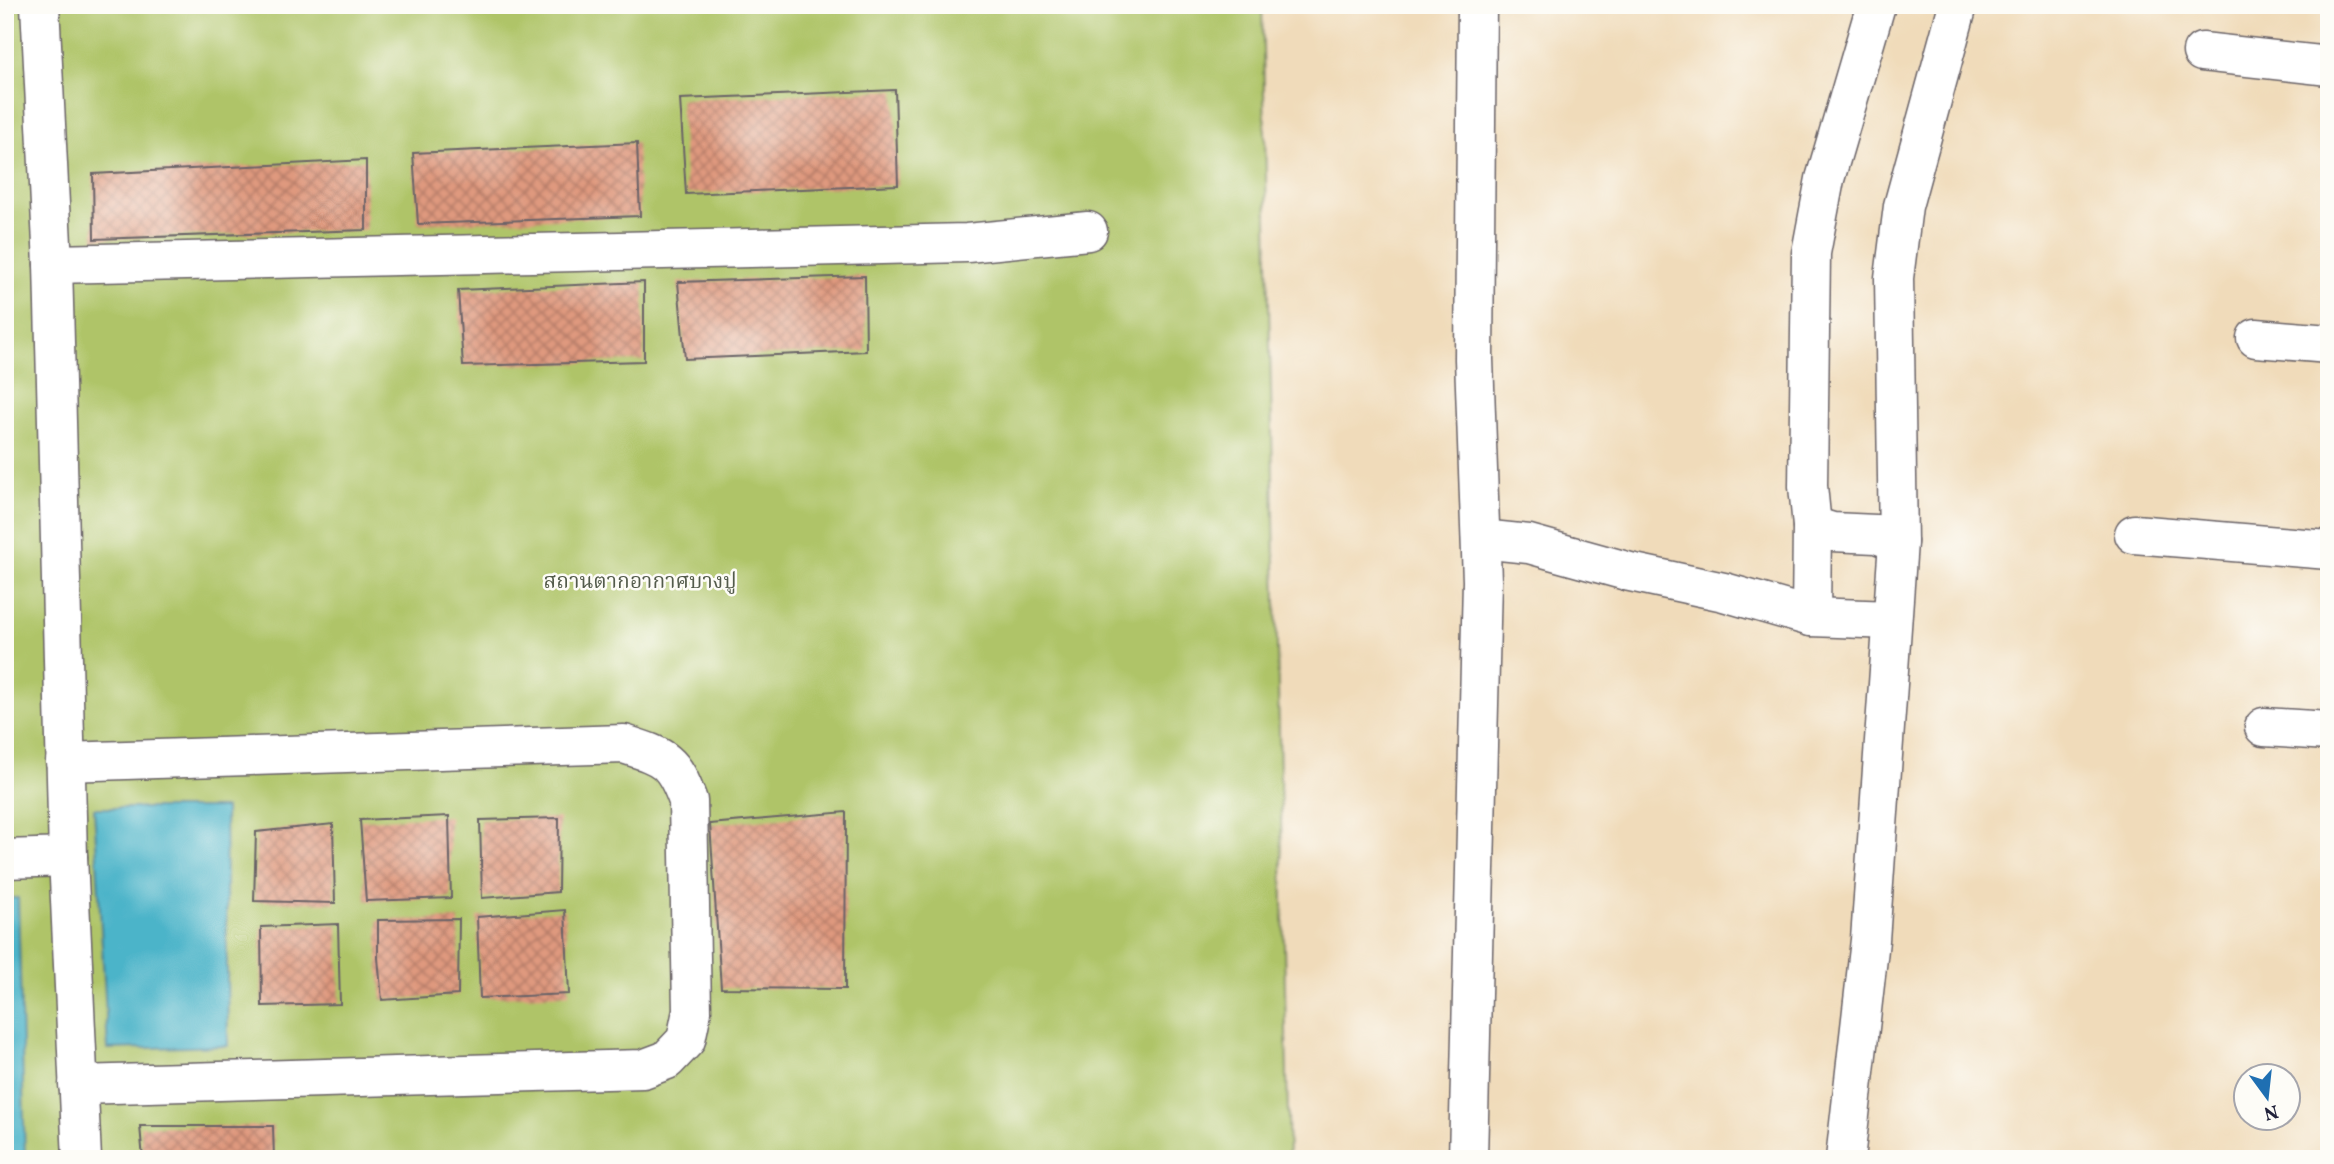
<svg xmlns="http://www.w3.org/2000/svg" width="2334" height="1164" font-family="Vollkorn,'Noto Serif Thai',serif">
<defs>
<pattern id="building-cross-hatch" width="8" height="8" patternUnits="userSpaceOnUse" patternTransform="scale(1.75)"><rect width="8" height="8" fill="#df997e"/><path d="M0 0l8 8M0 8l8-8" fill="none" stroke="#b47c68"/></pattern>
</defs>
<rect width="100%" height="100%" fill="#fdfcf7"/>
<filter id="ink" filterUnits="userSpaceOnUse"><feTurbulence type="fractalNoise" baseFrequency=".0143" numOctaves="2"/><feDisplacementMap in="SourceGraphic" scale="14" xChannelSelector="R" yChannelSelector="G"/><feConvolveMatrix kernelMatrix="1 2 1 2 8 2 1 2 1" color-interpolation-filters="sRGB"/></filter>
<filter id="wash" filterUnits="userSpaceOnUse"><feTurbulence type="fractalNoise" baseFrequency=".00686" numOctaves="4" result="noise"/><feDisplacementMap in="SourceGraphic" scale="28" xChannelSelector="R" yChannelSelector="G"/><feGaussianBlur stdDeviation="1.57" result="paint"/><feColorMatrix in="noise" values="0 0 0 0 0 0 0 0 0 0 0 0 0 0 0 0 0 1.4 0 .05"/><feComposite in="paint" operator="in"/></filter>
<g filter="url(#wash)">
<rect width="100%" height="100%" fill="#f0dbba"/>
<!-- park -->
<polygon fill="#afc468" stroke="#687352" stroke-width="2" points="5,5 1262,5 1289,1159 5,1159"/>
<!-- water -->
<g fill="#4bb4c9" stroke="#366b82" stroke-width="2">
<polygon points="94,808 225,808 228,1046 108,1049"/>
<polygon points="5,898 18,898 25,1159 5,1159"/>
</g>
<g id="blocks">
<!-- building -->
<g fill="url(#building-cross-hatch)">
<polygon points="895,90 898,185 686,194 680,99"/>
<polygon points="637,143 640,216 418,224 413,153"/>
<polygon points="366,160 366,230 94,239 93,174"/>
<polygon points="865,276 866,351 685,359 678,282"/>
<polygon points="644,282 644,361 463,366 458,290"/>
<polygon points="846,812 845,989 721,988 710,824"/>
<polygon points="449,816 451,898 366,901 360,820"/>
<polygon points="559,818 558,892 482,898 480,820"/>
<polygon points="333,824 335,903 254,901 256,832"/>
<polygon points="565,910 569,994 480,998 477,917"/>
<polygon points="459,919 458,995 382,1000 378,958 378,920"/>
<polygon points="338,924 340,1004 262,1006 261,927"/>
<polygon points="140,1126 273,1126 274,1159 143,1159"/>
</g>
</g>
</g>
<g filter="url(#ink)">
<use href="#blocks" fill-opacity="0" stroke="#6a6367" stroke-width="2"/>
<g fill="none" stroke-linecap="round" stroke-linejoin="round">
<defs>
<g id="minor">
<polyline points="40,5 53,264 68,857 82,1159"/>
<polyline points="2202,52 2329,66"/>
<polyline points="53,264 967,243 1088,231"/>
<polyline points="2256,338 2329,344"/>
<polyline points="1812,526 1832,532 1876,534 1898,542"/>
<polyline points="2134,534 2329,550"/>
<polyline points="1481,539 1529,544 1630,572 1724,592 1811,617 1892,620"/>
<polyline points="1811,617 1812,526 1808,486 1811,253 1825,179 1876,5"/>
<polyline points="2264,727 2329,731"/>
<path d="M65,762L624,744C664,757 673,759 688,801L692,1011L686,1040L667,1060L643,1069L78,1085"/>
<polyline points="5,859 68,857"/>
<polyline points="1468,1159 1482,581 1474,359 1477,5"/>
<polyline points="1845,1159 1870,940 1898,542 1894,278 1903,206 1958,5"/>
</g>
</defs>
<!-- minor casing -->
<use href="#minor" stroke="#6a6367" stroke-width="41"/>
<!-- minor -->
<use href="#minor" stroke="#fff" stroke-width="38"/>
</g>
</g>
<g text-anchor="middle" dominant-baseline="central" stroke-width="5" stroke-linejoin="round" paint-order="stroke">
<!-- park labels -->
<g font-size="21" fill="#535b4b" stroke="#fdfcf7">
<text x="640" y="582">สถานตากอากาศบางปู</text>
</g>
</g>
<!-- margin -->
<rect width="2334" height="1164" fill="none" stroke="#fdfcf7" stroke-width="28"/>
<!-- north arrow -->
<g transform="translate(2267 1097) rotate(165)"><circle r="33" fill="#fdfcf7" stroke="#a5a5ac" stroke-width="2"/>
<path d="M0-5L12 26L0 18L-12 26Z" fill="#1f6fb2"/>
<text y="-10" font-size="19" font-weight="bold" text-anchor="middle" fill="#22223b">N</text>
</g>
</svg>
